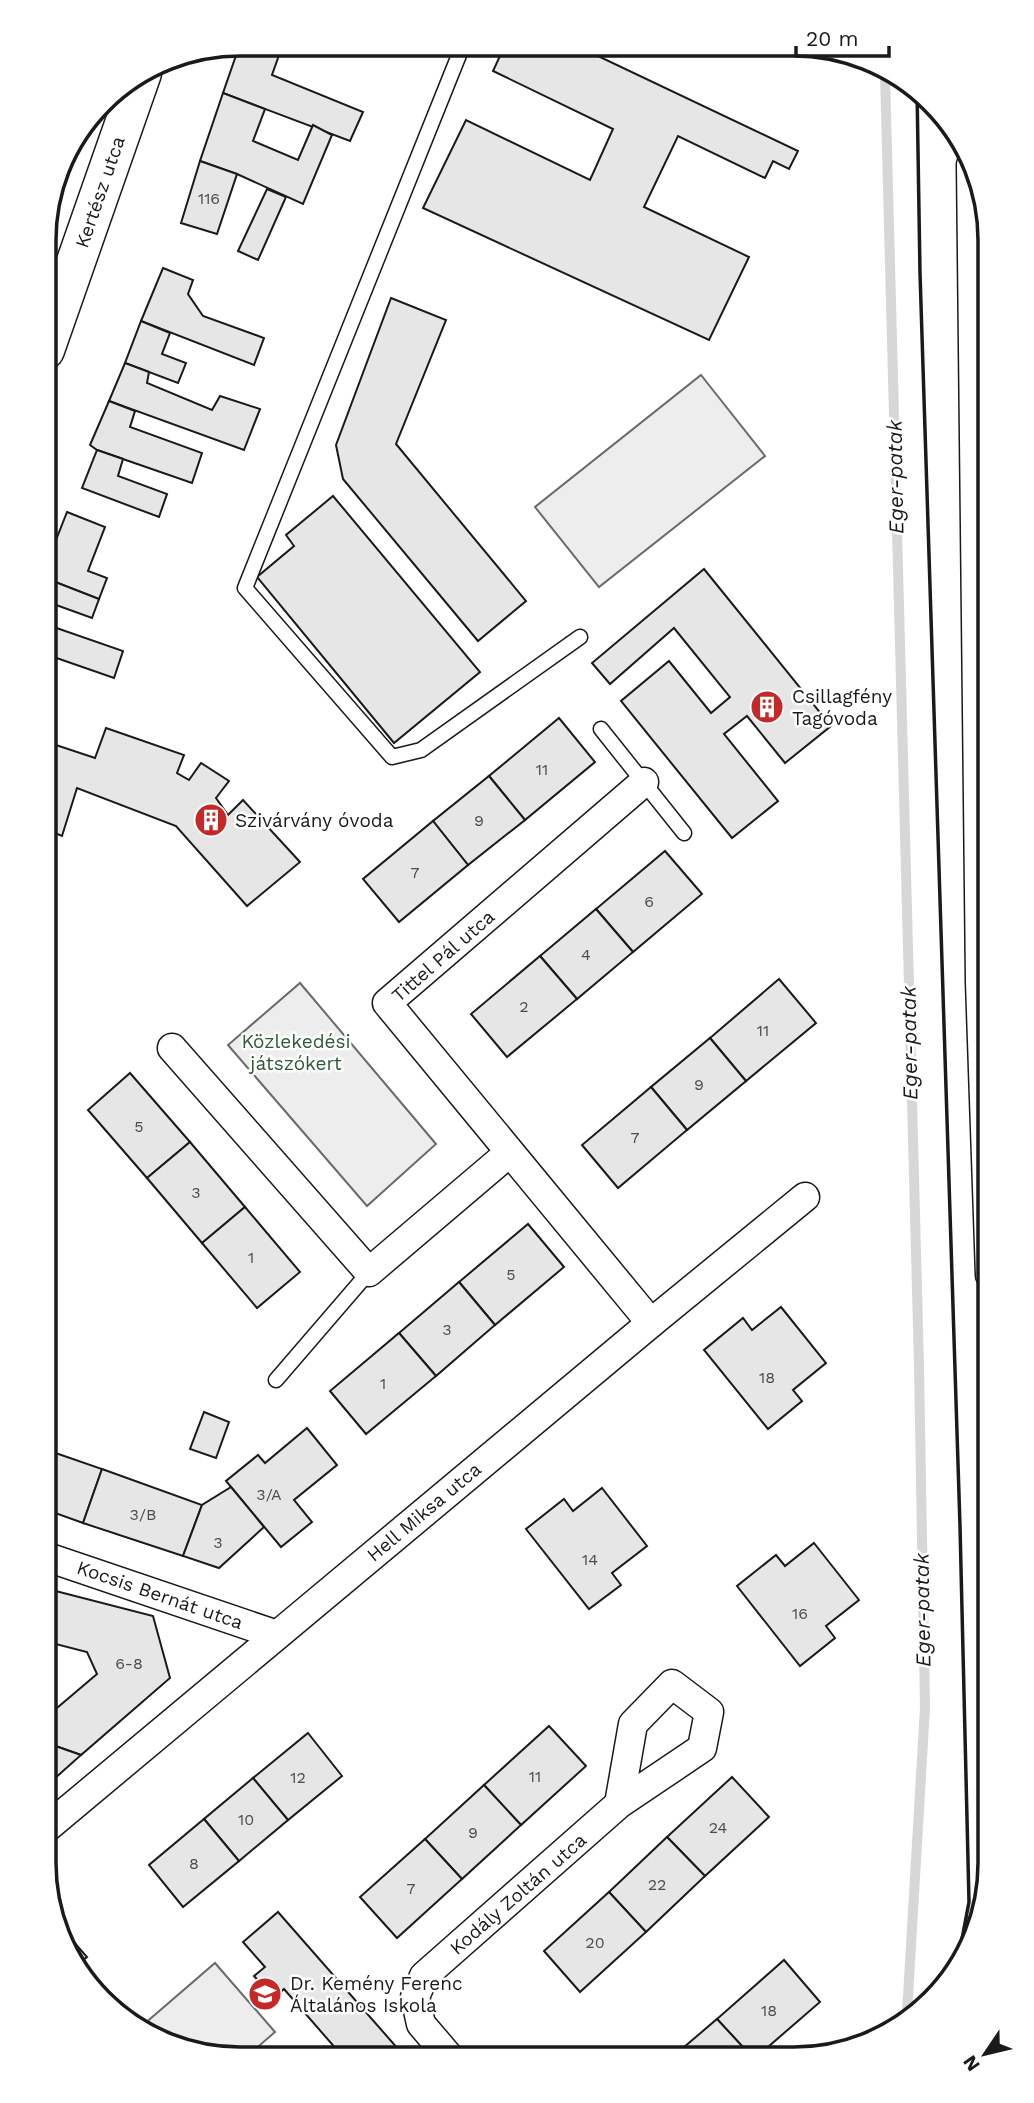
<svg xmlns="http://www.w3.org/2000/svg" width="1034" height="2103" font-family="'Work Sans',sans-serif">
<rect width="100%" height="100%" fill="#fff"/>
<!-- built -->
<g fill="#ededed" stroke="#6a6a6a" stroke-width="2">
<polygon points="701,375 765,456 599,587 535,507"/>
<polygon points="300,983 436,1144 367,1206 228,1045"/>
<polygon points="215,1963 275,2032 245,2058 214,2058 143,2025"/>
</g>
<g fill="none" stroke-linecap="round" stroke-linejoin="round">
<!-- stream -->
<polyline stroke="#d7d7d7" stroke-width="10" points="885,74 919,1366 925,1708 907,2013"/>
</g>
<!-- building -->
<g fill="#e6e6e6" stroke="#1a1a1a" stroke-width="2">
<polygon points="240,44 283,44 272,75 363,112 350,141 223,93"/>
<polygon points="505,45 577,46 798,151 789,169 773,161 765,178 678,136 644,207 749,257 709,340 423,208 466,120 590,180 613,129 493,71"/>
<polygon points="223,93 265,109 253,141 298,160 313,125 332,135 303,204 237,174 200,161"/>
<polygon points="200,161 237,174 217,234 181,223"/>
<polygon points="267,189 286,197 258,260 238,251"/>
<polygon points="163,268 193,280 188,294 203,316 264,338 254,365 141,321"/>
<polygon points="391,298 446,320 396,444 526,601 478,641 343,479 336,445"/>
<polygon points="141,321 170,333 162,354 186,363 178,383 125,363"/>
<polygon points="125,363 149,372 147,383 212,410 220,396 260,409 244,450 109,401"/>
<polygon points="109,401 135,411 130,427 202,453 192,483 97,450 90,445"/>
<polygon points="97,450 123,459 118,476 167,494 159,517 82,488"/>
<polygon points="333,496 480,672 394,743 257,577 294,546 286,535"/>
<polygon points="67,512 105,527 88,571 107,578 99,599 45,578 45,568"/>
<polygon points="704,569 831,726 785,763 747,716 724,734 778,801 732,838 621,701 669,661 711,713 730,697 674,628 610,684 592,663"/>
<polygon points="45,578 99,599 92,618 45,601"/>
<polygon points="45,624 123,651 114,678 45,654"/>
<polygon points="559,718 595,762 525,820 489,776"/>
<polygon points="106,728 184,755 177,773 189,780 201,763 229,781 216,798 228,815 243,800 300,862 247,906 176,826 77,788 62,836 45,829 45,748 47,742 95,758"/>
<polygon points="489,776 525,820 468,865 433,821"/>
<polygon points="433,821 468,865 399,922 363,879"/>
<polygon points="665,851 702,894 633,952 596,909"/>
<polygon points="596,909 633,952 577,999 540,956"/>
<polygon points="540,956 577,999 507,1057 471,1014"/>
<polygon points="779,979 816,1023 746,1081 710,1038"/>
<polygon points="710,1038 746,1081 687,1130 651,1087"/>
<polygon points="130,1073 190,1142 147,1178 88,1110"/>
<polygon points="651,1087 687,1130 618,1188 582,1145"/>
<polygon points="190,1142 245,1207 202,1243 147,1178"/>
<polygon points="245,1207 300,1272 257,1308 202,1243"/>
<polygon points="528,1224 564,1267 495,1325 459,1282"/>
<polygon points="459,1282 495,1325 436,1376 399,1333"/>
<polygon points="781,1307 826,1363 793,1390 802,1401 768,1429 704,1350 743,1318 752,1330"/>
<polygon points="399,1333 436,1376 366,1434 330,1391"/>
<polygon points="204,1412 229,1422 216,1458 190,1449"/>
<polygon points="307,1428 337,1465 294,1500 312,1522 281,1547 226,1481 258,1455 265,1463"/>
<polygon points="44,1449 102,1469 83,1523 44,1509"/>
<polygon points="102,1469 202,1505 183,1556 83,1523"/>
<polygon points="231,1487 264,1527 219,1568 183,1556 202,1505"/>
<polygon points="602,1488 647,1546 612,1573 621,1585 589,1609 526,1529 564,1499 573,1511"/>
<polygon points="814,1543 859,1600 826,1626 835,1638 800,1666 737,1586 776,1555 785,1566"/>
<polygon points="44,1588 153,1616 170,1678 81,1755 44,1742 44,1719 97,1674 87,1652 44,1641"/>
<polygon points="549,1726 586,1766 521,1825 484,1785"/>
<polygon points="308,1733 342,1776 288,1820 253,1778"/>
<polygon points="44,1742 81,1755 44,1788"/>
<polygon points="732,1777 769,1817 705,1876 667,1837"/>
<polygon points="253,1778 288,1820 239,1861 204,1819"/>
<polygon points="484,1785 521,1825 462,1879 425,1839"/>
<polygon points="204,1819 239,1861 183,1907 149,1865"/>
<polygon points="667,1837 705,1876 646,1932 609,1892"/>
<polygon points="425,1839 462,1879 397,1938 360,1897"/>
<polygon points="609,1892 646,1932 580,1992 544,1951"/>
<polygon points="278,1912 406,2058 344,2058 284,1989 274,1998 254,1976 265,1967 243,1942"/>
<polygon points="53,1918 87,1957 79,1963 54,1925"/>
<polygon points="784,1960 820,2002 754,2059 717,2019"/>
<polygon points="717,2019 754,2059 670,2059"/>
</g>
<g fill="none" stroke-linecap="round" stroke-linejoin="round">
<defs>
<g id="lane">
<polyline points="463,45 245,588 392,757 421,750 580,637"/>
<polyline points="601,729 684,833"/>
<polyline points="276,1380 369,1272"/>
</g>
<g id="street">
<polyline points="971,165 980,982 990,1275"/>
<polyline points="644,782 387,1003 651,1323"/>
<polyline points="172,1048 369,1272 509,1153"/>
<polyline points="44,1556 277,1635"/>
<polyline points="44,1830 651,1323 805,1197"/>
<polyline points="450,2058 421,2024 415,1997 424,1976 619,1804 702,1748 709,1712 672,1684 633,1724 619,1804"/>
</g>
<polyline id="secondary" points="45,350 142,73"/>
</defs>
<!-- lane casing -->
<use href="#lane" stroke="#1a1a1a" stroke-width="17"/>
<!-- street casing -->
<use href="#street" stroke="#1a1a1a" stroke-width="31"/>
<!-- secondary casing -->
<use href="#secondary" stroke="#1a1a1a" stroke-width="41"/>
<!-- lane -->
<use href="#lane" stroke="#fff" stroke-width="14"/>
<!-- street -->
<use href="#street" stroke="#fff" stroke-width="28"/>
<!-- secondary -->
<use href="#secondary" stroke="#fff" stroke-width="38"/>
<!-- wall -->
<polyline stroke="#1a1a1a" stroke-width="3.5" points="917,89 920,273 960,1526 969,1902 958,1960"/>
</g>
<!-- icons -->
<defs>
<symbol id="building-disc" viewBox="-11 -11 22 22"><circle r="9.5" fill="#c62828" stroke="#fff"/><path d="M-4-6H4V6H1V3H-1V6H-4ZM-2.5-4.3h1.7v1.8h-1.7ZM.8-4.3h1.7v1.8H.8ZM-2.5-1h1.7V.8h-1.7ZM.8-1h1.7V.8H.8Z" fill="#fff"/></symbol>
<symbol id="school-disc" viewBox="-11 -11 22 22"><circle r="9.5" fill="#c62828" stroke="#fff"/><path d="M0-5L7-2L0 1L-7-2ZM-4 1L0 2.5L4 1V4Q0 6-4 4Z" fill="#fff"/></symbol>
</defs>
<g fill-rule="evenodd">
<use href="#building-disc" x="748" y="688" width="38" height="38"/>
<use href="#building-disc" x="192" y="801" width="38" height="38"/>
<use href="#school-disc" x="246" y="1975" width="38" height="38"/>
</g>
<g text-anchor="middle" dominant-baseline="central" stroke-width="5" stroke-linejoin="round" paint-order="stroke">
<!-- number labels -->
<g font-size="16" fill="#4d4d4d">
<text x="209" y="198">116</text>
<text x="542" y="769">11</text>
<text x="479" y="820">9</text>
<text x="415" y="872">7</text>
<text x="649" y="901">6</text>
<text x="586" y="954">4</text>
<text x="524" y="1006">2</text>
<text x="763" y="1030">11</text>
<text x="699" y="1084">9</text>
<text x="139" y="1126">5</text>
<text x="635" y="1137">7</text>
<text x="196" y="1192">3</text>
<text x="251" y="1257">1</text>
<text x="511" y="1274">5</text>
<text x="447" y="1329">3</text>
<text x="767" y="1377">18</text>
<text x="383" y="1383">1</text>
<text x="269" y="1494">3/A</text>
<text x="143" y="1514">3/B</text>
<text x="218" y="1542">3</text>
<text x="590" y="1559">14</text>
<text x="800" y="1613">16</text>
<text x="129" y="1663">6-8</text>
<text x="535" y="1776">11</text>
<text x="298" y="1777">12</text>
<text x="246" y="1819">10</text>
<text x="718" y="1827">24</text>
<text x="473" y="1832">9</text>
<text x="194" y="1863">8</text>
<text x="657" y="1884">22</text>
<text x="411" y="1888">7</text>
<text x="595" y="1942">20</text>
<text x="769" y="2010">18</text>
</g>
<!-- street labels -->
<g font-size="19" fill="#1a1a1a" stroke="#fff">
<text transform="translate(100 192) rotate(-71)">Kertész utca</text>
<text transform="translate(443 956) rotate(-41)">Tittel Pál utca</text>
<text transform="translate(424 1512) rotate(-40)">Hell Miksa utca</text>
<text transform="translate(160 1595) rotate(19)">Kocsis Bernát utca</text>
<text transform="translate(518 1894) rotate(-41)">Kodály Zoltán utca</text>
</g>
<!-- poi labels -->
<g font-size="19" fill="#1a1a1a" stroke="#fff" text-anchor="start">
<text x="792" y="696">Csillagfény<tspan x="792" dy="22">Tagóvoda</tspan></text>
<text x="235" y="820">Szivárvány óvoda</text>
<text x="290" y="1983">Dr. Kemény Ferenc<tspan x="290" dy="22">Általános Iskola</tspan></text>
</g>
<!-- park labels -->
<g font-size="19" fill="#2b5a34" stroke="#fff">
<text x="296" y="1041">Közlekedési<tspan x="296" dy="22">játszókert</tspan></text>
</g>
<!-- water labels -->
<g font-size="21" font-style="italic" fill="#1a1a1a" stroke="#fff">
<text transform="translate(895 477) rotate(-91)">Eger-patak</text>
<text transform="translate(909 1043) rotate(-91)">Eger-patak</text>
<text transform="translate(922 1610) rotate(-91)">Eger-patak</text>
</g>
</g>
<!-- crop -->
<path d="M0 0H1034V2103H0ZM240 56H794A184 184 0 0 1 978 240V1863A184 184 0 0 1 794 2047H240A184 184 0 0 1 56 1863V240A184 184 0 0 1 240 56Z" fill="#fff" fill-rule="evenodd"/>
<path fill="none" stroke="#1a1a1a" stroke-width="3.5" d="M240 56H794A184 184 0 0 1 978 240V1863A184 184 0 0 1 794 2047H240A184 184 0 0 1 56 1863V240A184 184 0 0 1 240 56Z"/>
<!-- north arrow -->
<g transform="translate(985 2054) rotate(235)" stroke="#ffffff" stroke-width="5" paint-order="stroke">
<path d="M0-5L12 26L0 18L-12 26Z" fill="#1a1a1a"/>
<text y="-10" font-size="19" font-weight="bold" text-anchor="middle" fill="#1a1a1a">N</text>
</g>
<!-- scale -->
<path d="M796 46v10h93v-10" fill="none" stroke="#1a1a1a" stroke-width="3.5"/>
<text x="806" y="46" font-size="21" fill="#1a1a1a" stroke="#ffffff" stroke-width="5" paint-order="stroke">20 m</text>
</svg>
